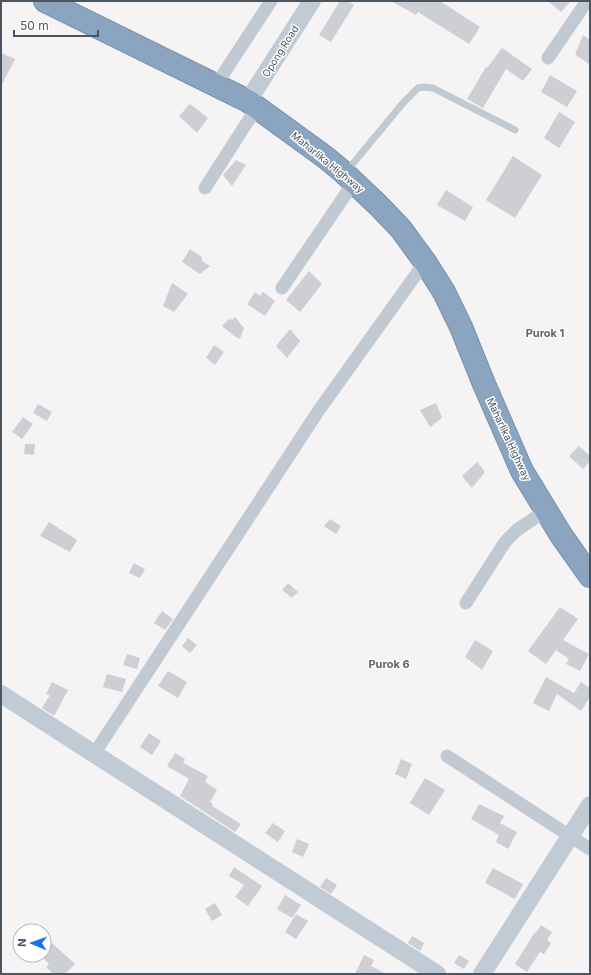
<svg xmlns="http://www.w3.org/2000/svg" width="591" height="975" font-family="Inter,sans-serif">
<rect width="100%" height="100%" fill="#f5f3f3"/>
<!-- building -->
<g fill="#cdcfd5">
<polygon points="340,1 348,1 354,5 331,42 319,35"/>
<polygon points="391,1 440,1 480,27 469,44 418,12 416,15"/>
<polygon points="548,1 571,1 561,12"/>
<polygon points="583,35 590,40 590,65 575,54"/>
<polygon points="502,48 532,69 523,81 506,69 483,108 467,99 486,67 487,68"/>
<polygon points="1,53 15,59 1,86"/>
<polygon points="550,75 577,91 567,107 541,92"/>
<polygon points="190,104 208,118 197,133 179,116"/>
<polygon points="559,112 575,122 559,148 544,138"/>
<polygon points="513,156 542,175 515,218 486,200"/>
<polygon points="236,160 246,165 232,186 223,175"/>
<polygon points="446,190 473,207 465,221 437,205"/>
<polygon points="190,249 202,257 202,261 210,266 200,274 182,262"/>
<polygon points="309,271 322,284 300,312 286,300"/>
<polygon points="172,283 188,294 174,312 163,306"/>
<polygon points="255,292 260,296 263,292 275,301 265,316 247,304"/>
<polygon points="235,317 244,328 240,339 234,336 222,326 229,319 232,320"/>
<polygon points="290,329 300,341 287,358 276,346"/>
<polygon points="214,345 224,352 215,365 206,358"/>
<polygon points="436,403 442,418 430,427 420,410"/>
<polygon points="38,404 52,412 47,421 33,413"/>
<polygon points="23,417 33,424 22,439 12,432"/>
<polygon points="25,444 35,444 34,455 24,454"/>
<polygon points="579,446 590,456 590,461 583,469 569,456"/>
<polygon points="477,462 485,472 472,488 462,476"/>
<polygon points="330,519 341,526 336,534 324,526"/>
<polygon points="49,522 77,540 70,552 40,536"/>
<polygon points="134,563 145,569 140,578 129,573"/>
<polygon points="288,583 298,592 292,598 282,590"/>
<polygon points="560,607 578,619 563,640 589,654 580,671 566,664 569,659 556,650 546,664 528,651"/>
<polygon points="162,611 173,619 165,630 154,623"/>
<polygon points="188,638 197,645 190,653 182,646"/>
<polygon points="475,640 493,651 482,670 465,657"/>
<polygon points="127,654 140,658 137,669 123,665"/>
<polygon points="168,671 187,682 178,698 158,686"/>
<polygon points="107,674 126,679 122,692 103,687"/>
<polygon points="546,677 574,693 581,682 590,688 590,697 581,711 557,694 549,711 533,703"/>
<polygon points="52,682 68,690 54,716 42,708 50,695 46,694"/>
<polygon points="149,733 161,741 152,755 140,747"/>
<polygon points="175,753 185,759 183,763 208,776 205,782 217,790 210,802 213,804 212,806 241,824 235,832 180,796 189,779 167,766"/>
<polygon points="401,759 412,764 406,779 395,774"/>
<polygon points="425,778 445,790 429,815 410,803"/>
<polygon points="479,804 504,816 500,823 517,832 508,849 496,842 499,835 471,819"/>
<polygon points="273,823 285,831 278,842 265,833"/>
<polygon points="297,839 309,844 303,857 292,852"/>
<polygon points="234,867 262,886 248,906 235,897 244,885 229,876"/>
<polygon points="493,868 523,884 515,899 485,883"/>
<polygon points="326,878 337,885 331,894 320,887"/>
<polygon points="285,895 301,905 292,918 277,909"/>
<polygon points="215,903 222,915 212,921 205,909"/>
<polygon points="296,914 308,921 296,939 285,932"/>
<polygon points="541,925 552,932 547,940 551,943 544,954 540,952 527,972 515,964 535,932 536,933"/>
<polygon points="412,936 424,943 420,951 408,943"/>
<polygon points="52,943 75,964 65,974 53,974 46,967 49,964 41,956 44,955 44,953"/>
<polygon points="364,955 374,960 371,966 386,974 355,974"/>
<polygon points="459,955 469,961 464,969 454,963"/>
</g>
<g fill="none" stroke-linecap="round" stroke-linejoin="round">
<defs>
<polyline id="highway" points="45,1 248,101 325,157 342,171 378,205 401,229 425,262 444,292 461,327 484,384 522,471 561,535 590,576"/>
</defs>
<!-- highway casing -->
<use href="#highway" stroke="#7690ad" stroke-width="24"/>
<!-- lane -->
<polyline stroke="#c1cad2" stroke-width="7" points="346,172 403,103 418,88 424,87 433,88 515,130"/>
<!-- street -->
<g stroke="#c1cad2" stroke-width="13">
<polyline points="548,58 587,1"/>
<polyline points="216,85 271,1"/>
<polyline points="205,188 257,107"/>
<polyline points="282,288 354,182"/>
<polyline points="466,603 505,542 517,530 545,511"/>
<polyline points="94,754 319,410 425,262"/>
<polyline points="447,756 590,849"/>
</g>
<!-- secondary -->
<g stroke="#c1cbd6" stroke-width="18">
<polyline points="248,101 312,1"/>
<polyline points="1,694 437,974"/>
<polyline points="482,974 590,805"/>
</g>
<!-- highway -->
<use href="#highway" stroke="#8ba5c1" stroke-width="22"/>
</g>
<g text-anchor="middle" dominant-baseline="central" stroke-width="3" stroke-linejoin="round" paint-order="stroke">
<!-- street labels -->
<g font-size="10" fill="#4a5661" stroke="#fff">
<text transform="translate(280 51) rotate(-58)">Opong Road</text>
<text transform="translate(328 162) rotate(39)">Maharlika Highway</text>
<text transform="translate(509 439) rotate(65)">Maharlika Highway</text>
</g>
<!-- neighbourhood labels -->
<g font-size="11" font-weight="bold" fill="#5f6368" stroke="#fff">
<text x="545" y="333">Purok 1</text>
<text x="389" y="664">Purok 6</text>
</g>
</g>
<!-- border -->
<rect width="591" height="975" fill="none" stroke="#4a5661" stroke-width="4"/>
<!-- north arrow -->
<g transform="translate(32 943) rotate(272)"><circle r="19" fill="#ffffff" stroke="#b7bbc0"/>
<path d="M0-3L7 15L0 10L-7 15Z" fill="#1a73e8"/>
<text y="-6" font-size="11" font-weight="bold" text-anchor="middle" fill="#4a5661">N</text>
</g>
<!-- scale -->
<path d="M14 30v6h84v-6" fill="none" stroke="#4a5661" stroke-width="2"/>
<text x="20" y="30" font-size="12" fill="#4a5661" stroke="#ffffff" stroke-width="3" paint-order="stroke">50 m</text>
</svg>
